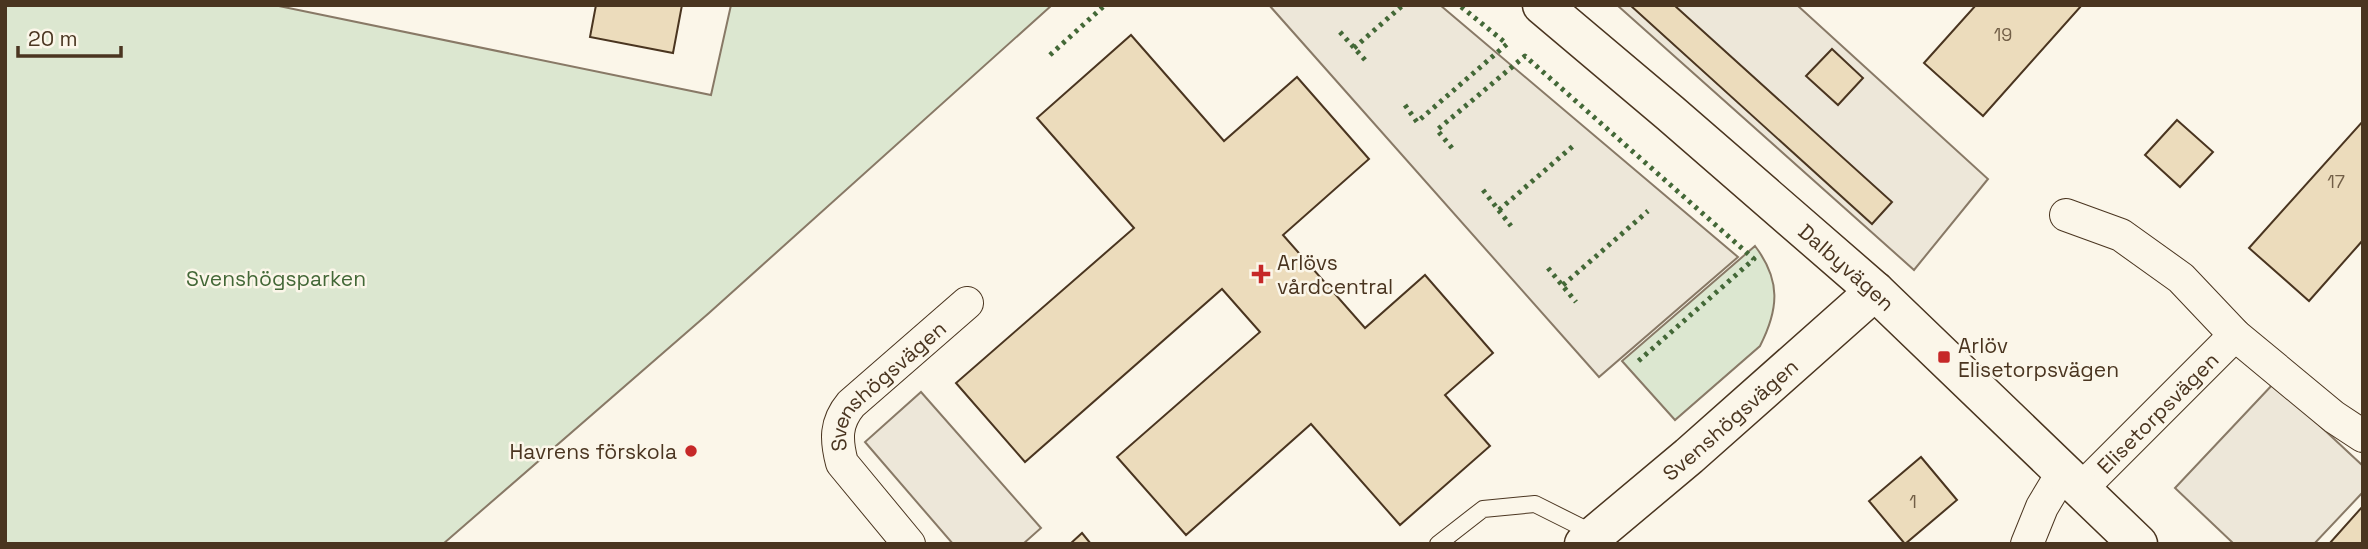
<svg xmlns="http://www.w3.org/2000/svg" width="2368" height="549" font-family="'Space Grotesk',sans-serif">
<rect width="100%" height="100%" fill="#fbf6e9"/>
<!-- green -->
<g fill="#dce7d0" stroke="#887966" stroke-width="2">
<polygon points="5,5 274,5 711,95 731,5 1052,5 709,313 443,544 5,544"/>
<path d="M1755,246C1781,280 1779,309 1760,346L1675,420L1622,361Z"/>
</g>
<!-- parking -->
<g fill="#ede7d9" stroke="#887966" stroke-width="2">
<polygon points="1269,5 1440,5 1738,257 1599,377"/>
<polygon points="1617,5 1797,5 1988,179 1914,270"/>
<polygon points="2274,383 2363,466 2363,492 2314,544 2234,544 2175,488"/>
<polygon points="921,392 1041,528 1023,544 953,544 865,442"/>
</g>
<!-- building -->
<g fill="#ecdcbc" stroke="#4a3520" stroke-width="2">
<polygon points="596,5 682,5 673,53 590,37"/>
<polygon points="1630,5 1674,5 1892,202 1872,224"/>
<polygon points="1976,5 2082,5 1983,116 1924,63"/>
<polygon points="1131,35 1224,141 1297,77 1369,159 1283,235 1365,328 1425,275 1493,353 1445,395 1490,446 1400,525 1311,424 1186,535 1117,457 1260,332 1222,289 1025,462 956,383 1134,228 1037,118"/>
<polygon points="1832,49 1863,78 1838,105 1806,76"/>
<polygon points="2177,120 2213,152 2180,187 2145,155"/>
<polygon points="2363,121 2363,240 2309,301 2249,248"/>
<polygon points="1921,457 1957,500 1905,544 1869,501"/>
<polygon points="2363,506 2363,544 2329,544"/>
<polygon points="1082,533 1091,544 1070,544"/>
</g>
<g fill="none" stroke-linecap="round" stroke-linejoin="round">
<defs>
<polyline id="service" points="1438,544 1483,509 1535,504 1595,534"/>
<g id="minor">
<polyline points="2066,215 2121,235 2181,278 2235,335 2334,417 2363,436"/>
<path id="s1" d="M2081,489L2235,335"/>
<path id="s2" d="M909,544L842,463C836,440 835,423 851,404L967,303"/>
<polyline points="2027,544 2042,507 2063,472"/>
</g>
<g id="tertiary">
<path id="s3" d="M1542,5L1670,113L1875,291L2138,544"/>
<path id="s4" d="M1584,544L1689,456L1875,291"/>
</g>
</defs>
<!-- service casing -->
<use href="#service" stroke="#4a3520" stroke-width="18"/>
<!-- minor casing -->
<use href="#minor" stroke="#4a3520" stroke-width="34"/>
<!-- tertiary casing -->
<use href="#tertiary" stroke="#4a3520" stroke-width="41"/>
<!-- service -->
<use href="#service" stroke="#fbf6e9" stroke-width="16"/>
<!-- minor -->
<use href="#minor" stroke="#fbf6e9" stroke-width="32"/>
<!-- tertiary -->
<use href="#tertiary" stroke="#fbf6e9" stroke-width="38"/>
<!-- hedge -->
<g stroke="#436837" stroke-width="5" stroke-dasharray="3.5 5" stroke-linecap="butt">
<polyline points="1340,32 1366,61"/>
<polyline points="1354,48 1403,5"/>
<polyline points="1050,55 1105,5"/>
<polyline points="1405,105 1417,122 1507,44 1459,5"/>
<polyline points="1452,148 1437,130 1525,56 1754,259 1635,364"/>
<polyline points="1483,190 1511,226"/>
<polyline points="1499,210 1573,146"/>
<polyline points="1548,268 1576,302"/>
<polyline points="1563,285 1648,211"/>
</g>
</g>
<!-- markers -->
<g fill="#c62828" stroke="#fbf6e9" stroke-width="2.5">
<path d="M1257.5 263.5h7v7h7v7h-7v7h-7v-7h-7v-7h7z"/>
<rect x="1937" y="350" width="14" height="14" rx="3.5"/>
<circle cx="691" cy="451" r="7"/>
</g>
<g text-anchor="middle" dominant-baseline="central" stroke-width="5" stroke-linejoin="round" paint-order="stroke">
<!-- number labels -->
<g font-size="18" fill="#725f47">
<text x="2003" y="34">19</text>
<text x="2336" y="181">17</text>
<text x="1913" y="501">1</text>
</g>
<!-- poi labels -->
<g font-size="21" fill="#4a3520" stroke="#fbf6e9" text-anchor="start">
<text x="1277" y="262">Arlövs<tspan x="1277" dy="24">vårdcentral</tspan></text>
<text x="1958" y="345">Arlöv<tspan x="1958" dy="24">Elisetorpsvägen</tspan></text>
<text x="677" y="451" text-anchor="end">Havrens förskola</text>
</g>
<!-- street labels -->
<g font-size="21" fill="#4a3520" stroke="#fbf6e9">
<text stroke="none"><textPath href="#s3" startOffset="402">Dalbyvägen</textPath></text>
<text stroke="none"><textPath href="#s2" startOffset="203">Svenshögsvägen</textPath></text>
<text stroke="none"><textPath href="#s1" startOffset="108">Elisetorpsvägen</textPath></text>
<text stroke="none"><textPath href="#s4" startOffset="192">Svenshögsvägen</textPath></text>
</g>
<!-- park labels -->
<g font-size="21" fill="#436837" stroke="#fbf6e9">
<text x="276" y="278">Svenshögsparken</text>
</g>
</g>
<!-- border -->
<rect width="2368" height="549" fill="none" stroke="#4a3520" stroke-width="14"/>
<!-- scale -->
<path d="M18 46v10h103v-10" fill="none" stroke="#4a3520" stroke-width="3.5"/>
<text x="28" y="46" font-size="21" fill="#4a3520" stroke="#fbf6e9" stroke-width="5" paint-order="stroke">20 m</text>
</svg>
